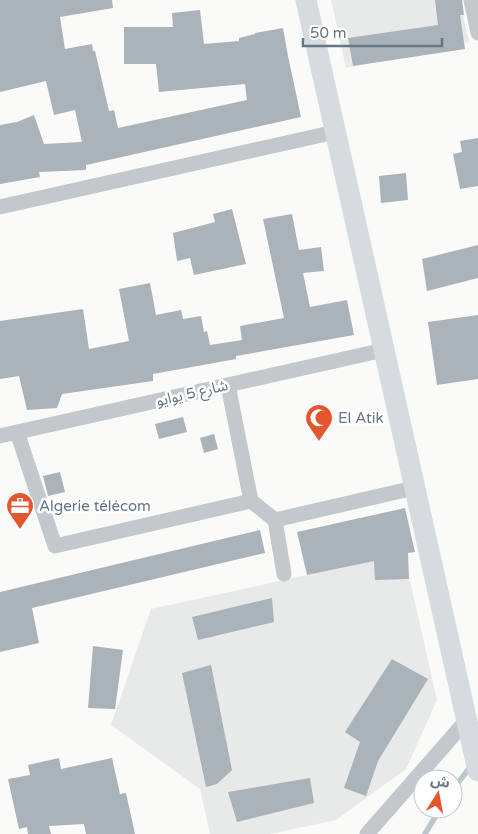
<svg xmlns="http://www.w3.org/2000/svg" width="478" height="834" font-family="'Varela Round','Noto Sans Arabic',sans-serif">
<rect width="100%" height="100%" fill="#fafaf8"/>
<!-- built -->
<g fill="#e8e9e9">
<polygon points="331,0 460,0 469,42 346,68"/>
<polygon points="404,554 437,700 406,769 336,820 270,834 210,834 200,789 111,725 151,609"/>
</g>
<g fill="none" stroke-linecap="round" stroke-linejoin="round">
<!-- stream -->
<g stroke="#bbc7cb" stroke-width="5.5">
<polyline points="453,789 472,765"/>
<polyline points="425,834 440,809"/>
</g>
</g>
<!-- building -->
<g fill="#aab3b9">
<polygon points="0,0 112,0 113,8 60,17 65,49 92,44 93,51 95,51 109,111 114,110 118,128 247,100 245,84 159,92 156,64 124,64 124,27 173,27 172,13 200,10 204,44 239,41 239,38 255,34 255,33 283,28 288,56 301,117 86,165 86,170 39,172 40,177 0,184 0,125 17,122 34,115 44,144 82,142 75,110 54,115 46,81 0,92"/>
<polygon points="435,0 462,0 464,15 460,15 465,49 353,66 348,38 438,25"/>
<polygon points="478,138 478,186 460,189 453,154 462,152 460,141"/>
<polygon points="406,173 408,200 381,203 379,176"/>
<polygon points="232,209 246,264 194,275 190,258 177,261 173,233 215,222 213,214"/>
<polygon points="292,214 299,250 321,247 324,271 303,273 310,307 347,300 354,335 236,356 236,359 153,374 153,381 62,394 57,408 27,410 19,376 0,379 0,321 83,309 89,349 129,341 119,289 150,283 156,315 181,310 183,319 201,316 204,332 207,331 210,345 242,340 240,326 284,318 263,219"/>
<polygon points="478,245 478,278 427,291 422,259"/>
<polygon points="478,315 478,379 437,385 428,322"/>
<polygon points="183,417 187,432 159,439 155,424"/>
<polygon points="214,434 218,449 204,453 200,438"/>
<polygon points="60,472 65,492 48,496 43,476"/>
<polygon points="405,508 415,552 408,553 409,579 375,580 374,561 307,575 297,532"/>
<polygon points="260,530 265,553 32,608 39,643 0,652 0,592"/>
<polygon points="272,598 274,622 198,640 192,617"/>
<polygon points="93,646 123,650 115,709 88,708"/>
<polygon points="392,659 428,679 378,761 366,796 344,788 360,742 345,732"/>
<polygon points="211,665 232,770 217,784 206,787 182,673"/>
<polygon points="59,758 61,769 112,758 120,794 126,793 135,834 86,834 84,824 49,826 51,834 28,834 27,827 19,829 8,779 30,775 28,765"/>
<polygon points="310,778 314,803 237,822 228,792"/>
</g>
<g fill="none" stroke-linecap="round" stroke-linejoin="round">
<!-- minor -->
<g stroke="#c3c8cc" stroke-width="15">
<polyline points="471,0 478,33"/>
<polyline points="0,207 335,132"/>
<polyline points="228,385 251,501 275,520 284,574"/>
<polyline points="17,432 55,546 251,501"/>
<polyline points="0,436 384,350"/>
<polyline points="275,520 414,488"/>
<polyline points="367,834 466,721"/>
</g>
<!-- secondary -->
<polyline stroke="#d6dbdf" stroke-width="21" points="306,0 478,771"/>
</g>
<!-- icons -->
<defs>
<symbol id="mosque-pin" viewBox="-11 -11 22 30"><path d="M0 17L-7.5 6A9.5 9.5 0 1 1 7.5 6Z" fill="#e4572e" stroke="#fff"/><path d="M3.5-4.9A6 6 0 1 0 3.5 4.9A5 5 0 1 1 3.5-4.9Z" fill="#fff"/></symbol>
<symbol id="office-pin" viewBox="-11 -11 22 30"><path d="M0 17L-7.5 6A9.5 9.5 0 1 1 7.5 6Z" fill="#e4572e" stroke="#fff"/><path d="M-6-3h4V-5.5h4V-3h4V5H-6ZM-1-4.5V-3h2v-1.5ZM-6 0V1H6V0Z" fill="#fff"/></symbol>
</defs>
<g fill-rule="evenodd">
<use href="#mosque-pin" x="303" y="402" width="32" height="43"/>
<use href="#office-pin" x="4" y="490" width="32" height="43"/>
</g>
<g text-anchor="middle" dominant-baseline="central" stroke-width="5" stroke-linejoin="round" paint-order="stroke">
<!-- street labels -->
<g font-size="15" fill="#657683" stroke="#fff">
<text transform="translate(192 393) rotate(-13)">شارع 5 يوايو</text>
</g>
<!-- poi labels -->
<g font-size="15" fill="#657683" stroke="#fff" text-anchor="start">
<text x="338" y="418">El Atik</text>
<text x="39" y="506">Algerie télécom</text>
</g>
</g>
<!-- north arrow -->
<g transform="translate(438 794) rotate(11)"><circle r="24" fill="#ffffff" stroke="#c1c8cd"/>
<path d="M0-4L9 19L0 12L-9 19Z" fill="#e4572e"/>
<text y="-8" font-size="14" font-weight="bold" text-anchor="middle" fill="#657683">ش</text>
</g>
<!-- scale -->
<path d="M303 38v8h139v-8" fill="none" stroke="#657683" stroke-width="2.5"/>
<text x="310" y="38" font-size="15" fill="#657683" stroke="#ffffff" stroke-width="4" paint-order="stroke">50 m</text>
</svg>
